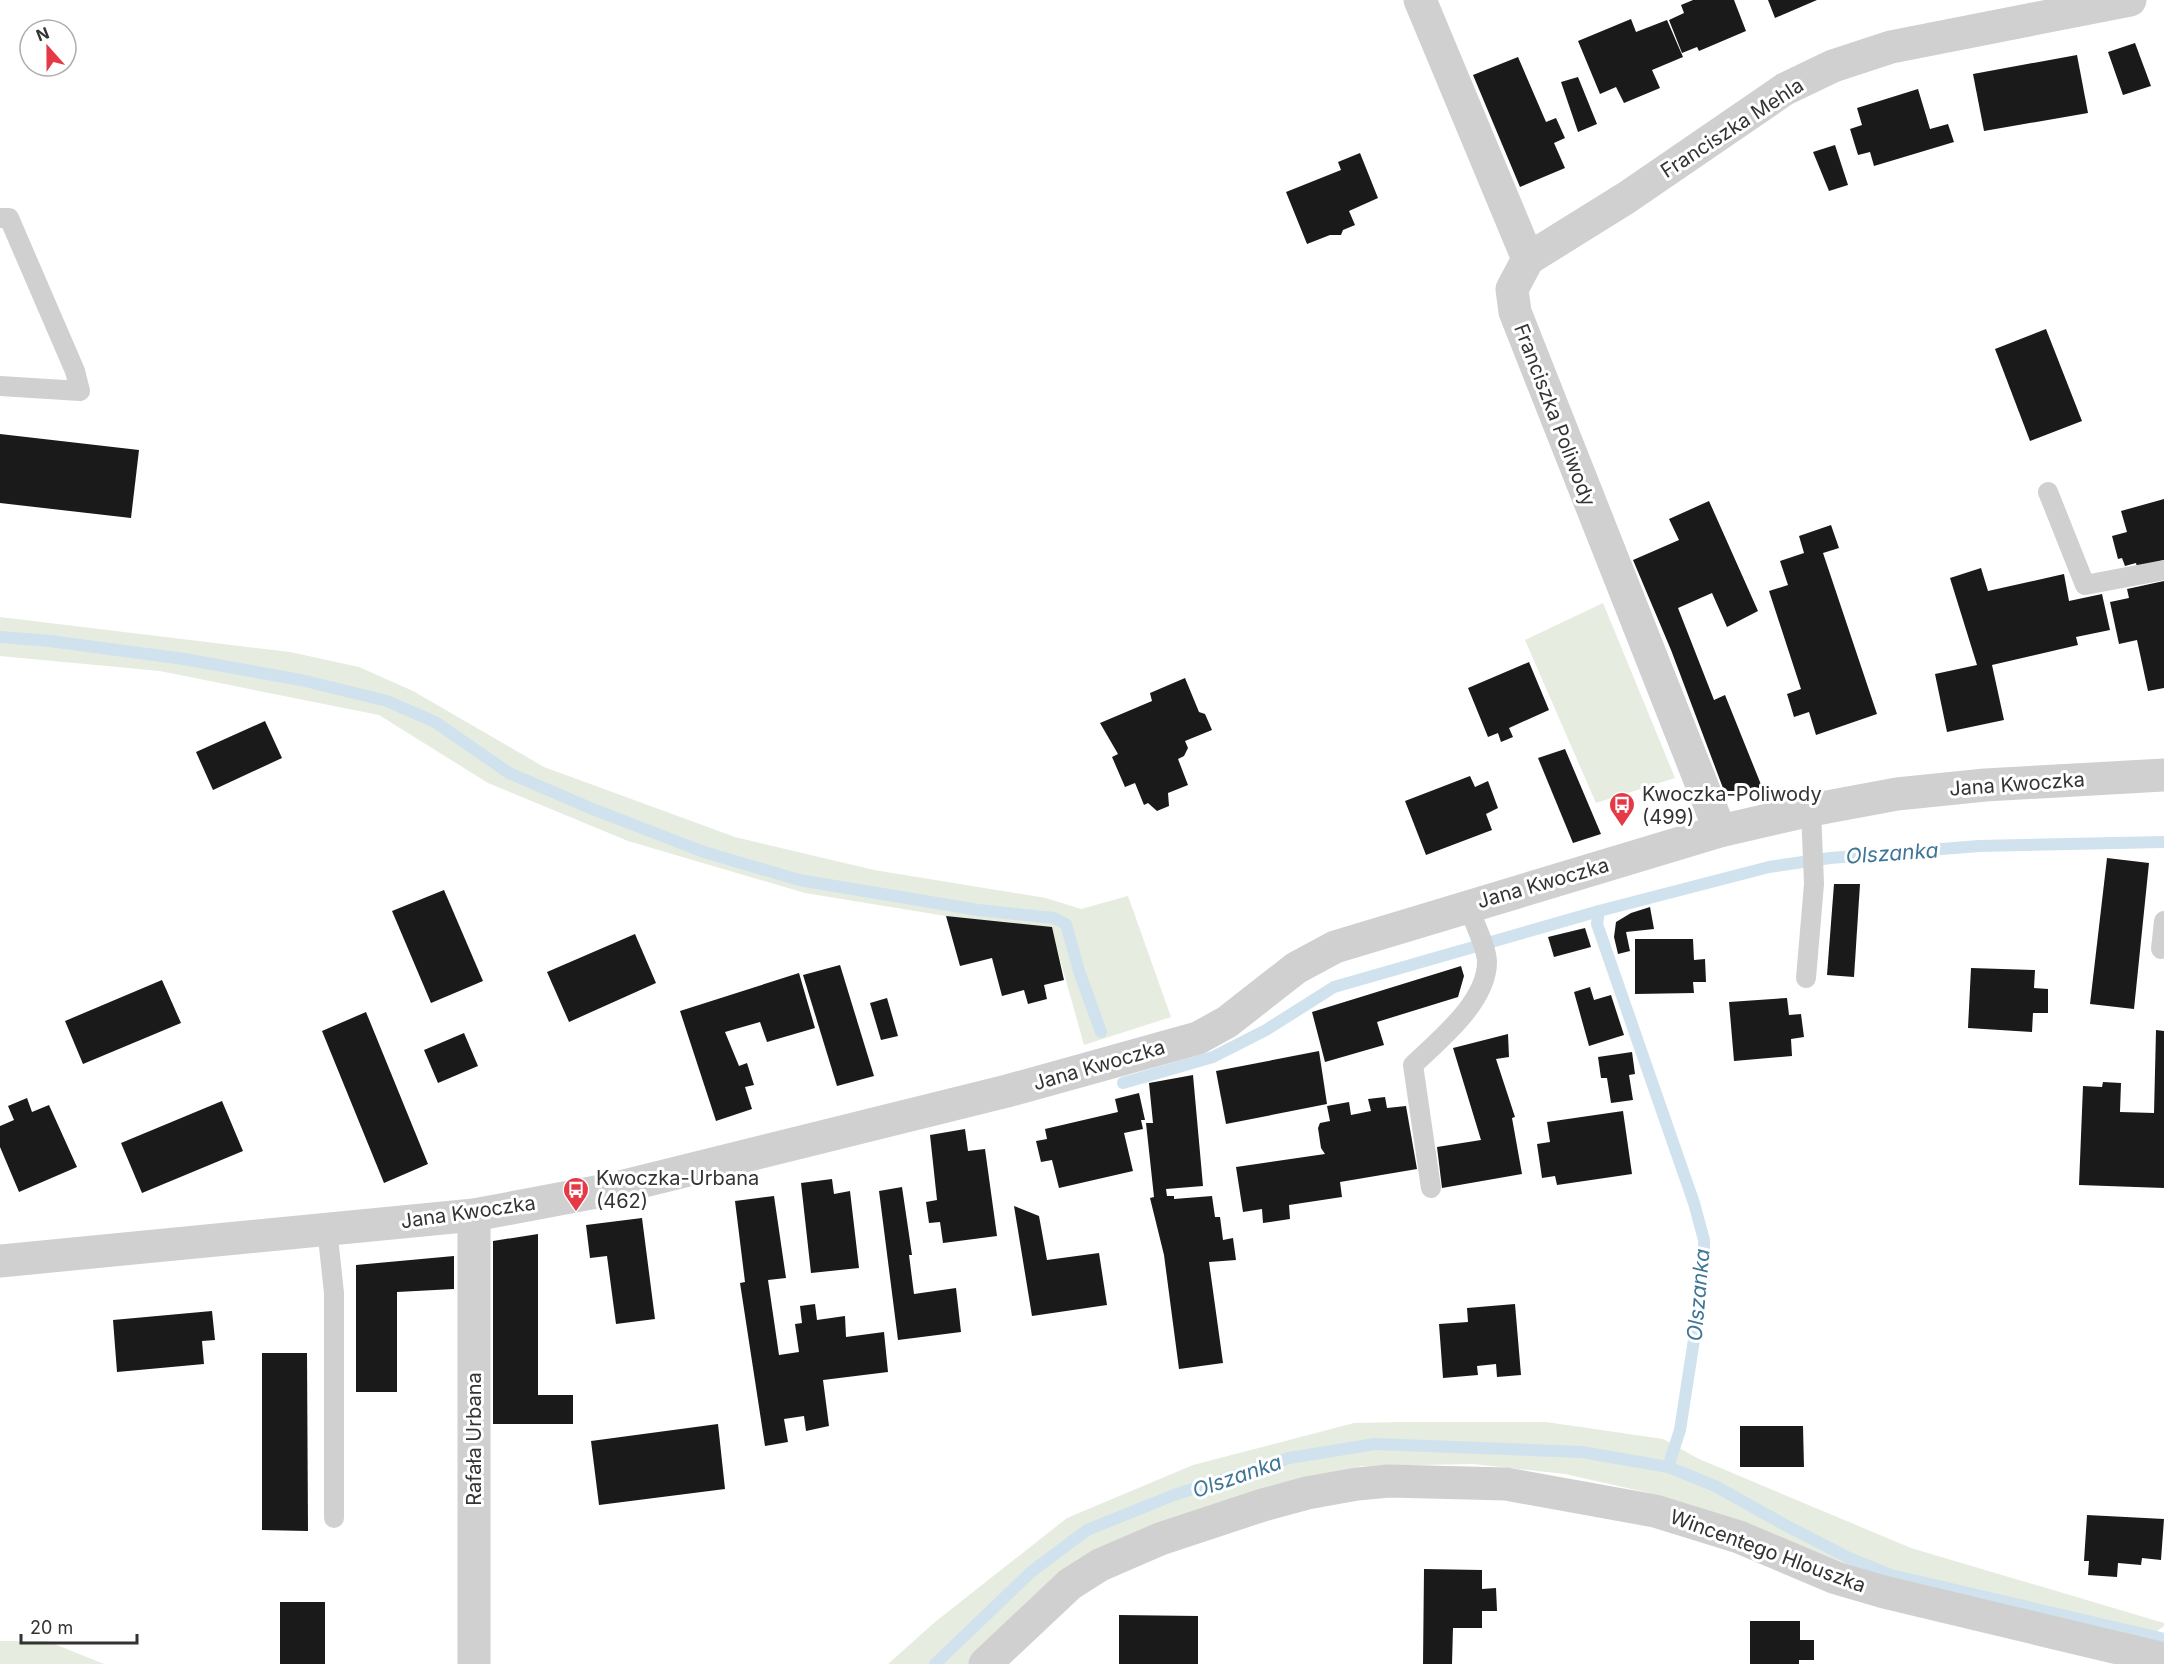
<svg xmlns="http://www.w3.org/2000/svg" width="2164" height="1664" font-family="Inter,sans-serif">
<rect width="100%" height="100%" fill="#fff"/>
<!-- green -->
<g fill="#e6ecdf">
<polygon points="1603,603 1675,778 1596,803 1525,640"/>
<polygon points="0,617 290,652 359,667 413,691 544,767 735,837 874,870 1046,898 1081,909 1128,896 1171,1017 1084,1045 1051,927 946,916 805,893 628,841 488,783 379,715 160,671 0,656"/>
<polygon points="1401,1422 1546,1422 1663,1439 1699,1459 1911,1548 2164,1623 2164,1626 2130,1651 1930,1605 1658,1495 1565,1474 1473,1464 1361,1466 1251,1493 1155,1525 985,1664 888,1664 935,1622 1067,1518 1193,1465 1354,1423"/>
<polygon points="0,1641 47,1641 104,1664 0,1664"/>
</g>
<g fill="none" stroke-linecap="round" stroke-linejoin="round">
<!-- stream -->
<g stroke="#cfe2ee" stroke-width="12">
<polyline points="0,637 50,641 184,659 301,680 387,701 435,722 509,773 590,808 704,852 799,880 978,910 1054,918 1066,924 1079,971 1101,1032"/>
<polyline points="1599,911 1597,924 1694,1203 1704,1240 1704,1275 1680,1430 1668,1467"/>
<polyline points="1123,1083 1213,1057 1266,1030 1334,987 1599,911 1769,867 1830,858 1979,846 2164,842"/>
<polyline points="935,1664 1031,1572 1087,1530 1174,1495 1289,1458 1375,1444 1582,1452 1668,1467 1715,1486 1787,1526 1849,1558 1891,1575 2164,1639"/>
</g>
</g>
<!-- building -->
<g fill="#1a1a1a">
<polygon points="1693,0 1734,0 1746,31 1699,51 1697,47 1682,53 1669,20 1684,13 1681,5"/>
<polygon points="1768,0 1817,0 1775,18"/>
<polygon points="1631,19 1636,32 1667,20 1683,57 1652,70 1660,88 1624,103 1616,87 1600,94 1578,41"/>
<polygon points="2135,43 2151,86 2123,95 2108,52"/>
<polygon points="2077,55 2088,113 1984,131 1973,74"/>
<polygon points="1518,57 1546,122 1556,118 1565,138 1554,143 1565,168 1520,187 1473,75"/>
<polygon points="1578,77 1597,124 1578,132 1561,82"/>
<polygon points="1918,89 1930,129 1948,124 1954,142 1874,166 1870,152 1858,155 1850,129 1862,125 1857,108"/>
<polygon points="1835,145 1848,185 1829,191 1813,152"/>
<polygon points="1360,153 1378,198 1349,211 1355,225 1343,230 1341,235 1330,235 1307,244 1286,192 1341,170 1338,162"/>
<polygon points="2046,329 2082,421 2030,441 1995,349"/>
<polygon points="0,434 139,450 131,518 0,503"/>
<polygon points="2164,499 2164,560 2137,567 2136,563 2125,566 2122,558 2118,559 2112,536 2127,532 2121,511"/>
<polygon points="1709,501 1758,611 1727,627 1712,593 1678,608 1714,700 1725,695 1762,787 1726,796 1671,650 1633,560 1679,540 1669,519"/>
<polygon points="1831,525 1839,548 1823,553 1877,714 1816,735 1809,712 1794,717 1787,694 1801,689 1769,591 1788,585 1780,561 1804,553 1799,536"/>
<polygon points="1981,568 1988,591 2064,574 2069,601 2102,594 2110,630 2076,637 2078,645 1992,665 2004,720 1947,732 1935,674 1977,665 1950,578"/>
<polygon points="2164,581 2164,688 2148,691 2137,640 2119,644 2110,602 2129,598 2127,589"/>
<polygon points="1529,662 1549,710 1509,728 1513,737 1501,742 1498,733 1488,737 1468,688"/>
<polygon points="1185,678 1199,712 1205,714 1212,730 1185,741 1188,748 1184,756 1178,759 1188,785 1168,793 1169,806 1157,811 1148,803 1144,805 1135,783 1125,787 1112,757 1118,754 1100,723 1152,701 1150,693"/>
<polygon points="265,721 282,758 213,790 196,752"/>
<polygon points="1565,749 1601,834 1573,843 1538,758"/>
<polygon points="1470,776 1475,787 1488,781 1498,808 1486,814 1492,830 1426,855 1405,801"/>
<polygon points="2107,858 2149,863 2134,1009 2090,1004"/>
<polygon points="1834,884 1860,884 1854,977 1827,975"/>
<polygon points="444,890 483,981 431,1003 392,911"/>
<polygon points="1650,907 1654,929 1626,932 1630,951 1618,954 1614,937 1616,922 1631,913"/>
<polygon points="946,916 1052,927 1064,980 1044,985 1047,999 1028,1004 1024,990 1002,996 992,958 960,966"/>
<polygon points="1585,928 1591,947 1554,957 1548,937"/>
<polygon points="635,934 656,983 569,1022 547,972"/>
<polygon points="1635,939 1693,939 1694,960 1705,959 1706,982 1693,982 1694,993 1635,994"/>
<polygon points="840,965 874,1076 837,1086 803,975"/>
<polygon points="1461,966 1464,976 1458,997 1377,1022 1384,1045 1325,1062 1312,1012"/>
<polygon points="1971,968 2035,970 2034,988 2048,989 2048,1013 2033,1013 2032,1032 1968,1028"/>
<polygon points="799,973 815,1028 767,1042 760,1022 725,1032 739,1066 747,1063 754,1085 745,1087 752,1109 716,1121 680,1011"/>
<polygon points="162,980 181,1023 83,1064 65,1021"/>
<polygon points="1590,987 1594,1000 1611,995 1624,1035 1589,1046 1574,992"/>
<polygon points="887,998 898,1036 881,1040 870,1003"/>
<polygon points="1787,998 1789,1015 1801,1014 1804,1037 1791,1039 1792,1056 1734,1061 1729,1002"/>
<polygon points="366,1012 428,1164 384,1183 322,1031"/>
<polygon points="2156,1030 2164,1031 2164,1188 2079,1185 2083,1086 2102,1087 2103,1082 2121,1083 2120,1112 2154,1113"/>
<polygon points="464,1033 478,1066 438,1083 424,1050"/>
<polygon points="1508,1034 1509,1057 1496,1059 1515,1117 1512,1118 1522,1174 1442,1188 1437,1147 1481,1140 1453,1048"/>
<polygon points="1319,1051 1327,1104 1226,1124 1216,1071"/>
<polygon points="1632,1052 1635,1074 1629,1075 1633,1100 1611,1103 1607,1078 1601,1078 1598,1057"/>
<polygon points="1193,1075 1203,1186 1166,1189 1167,1196 1174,1196 1174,1199 1212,1196 1215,1217 1220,1217 1223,1240 1233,1238 1236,1260 1209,1262 1223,1363 1179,1369 1164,1255 1150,1198 1154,1197 1146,1123 1153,1123 1149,1083"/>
<polygon points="1139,1093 1145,1120 1141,1120 1143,1129 1124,1133 1133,1171 1059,1188 1052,1160 1041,1162 1036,1141 1047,1139 1045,1129 1118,1112 1115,1099"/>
<polygon points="1385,1097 1387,1108 1406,1106 1417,1169 1340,1182 1342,1197 1289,1205 1290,1219 1263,1223 1262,1209 1243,1212 1236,1167 1325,1154 1321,1148 1318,1128 1320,1123 1330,1121 1327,1106 1349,1102 1351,1115 1371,1111 1368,1099"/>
<polygon points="27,1098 32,1112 49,1105 77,1167 19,1192 0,1147 0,1126 14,1120 8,1106"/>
<polygon points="222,1101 243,1151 142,1193 121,1143"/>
<polygon points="1623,1111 1632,1174 1557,1185 1555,1176 1542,1178 1537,1144 1550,1142 1547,1122"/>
<polygon points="965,1129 968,1151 985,1149 997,1236 943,1243 940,1222 929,1223 926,1202 937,1200 930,1135"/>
<polygon points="832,1179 834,1194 850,1191 859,1268 811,1273 801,1183"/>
<polygon points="902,1187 912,1255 909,1255 914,1294 956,1288 961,1332 898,1340 879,1191"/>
<polygon points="774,1196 786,1278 768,1280 779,1355 799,1352 795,1324 802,1323 800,1306 815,1304 817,1320 845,1316 846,1337 884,1332 888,1372 823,1380 829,1426 806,1431 804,1416 784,1419 788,1442 765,1446 740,1283 745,1282 735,1201"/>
<polygon points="1014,1206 1039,1216 1047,1260 1099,1253 1107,1305 1032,1316"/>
<polygon points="642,1218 655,1319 616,1324 607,1256 590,1258 586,1225"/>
<polygon points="538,1234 538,1395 573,1395 573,1424 493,1424 493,1241"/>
<polygon points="454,1256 454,1289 397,1292 397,1392 356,1392 356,1265"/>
<polygon points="1515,1304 1521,1375 1497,1377 1496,1364 1477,1366 1478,1375 1443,1378 1439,1324 1468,1322 1467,1308"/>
<polygon points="212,1311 215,1340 202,1341 204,1364 117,1372 113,1320"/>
<polygon points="262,1353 307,1353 308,1531 262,1530"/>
<polygon points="718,1424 725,1489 599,1505 591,1441"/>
<polygon points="1740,1426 1803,1426 1804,1467 1740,1467"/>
<polygon points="2087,1515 2164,1519 2161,1560 2142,1558 2141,1565 2118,1563 2117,1577 2088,1575 2089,1561 2084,1561"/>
<polygon points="1424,1569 1482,1570 1482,1589 1496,1588 1497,1611 1482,1611 1482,1628 1453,1628 1452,1664 1423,1664"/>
<rect x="280" y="1602" width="45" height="62"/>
<polygon points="1119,1615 1198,1616 1198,1664 1119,1664"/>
<polygon points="1750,1621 1800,1621 1800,1640 1814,1640 1814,1660 1799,1660 1799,1664 1750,1664"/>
</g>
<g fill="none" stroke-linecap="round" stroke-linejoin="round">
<!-- service -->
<g stroke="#d0d0d0" stroke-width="20">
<polyline points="0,218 9,218 75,371 80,391 0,386"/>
<polyline points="2048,492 2085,585 2164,570"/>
<polyline points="2161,949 2164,921"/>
<polyline points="1806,978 1814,884 1811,810"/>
<path d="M1431,1188L1413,1065C1439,1040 1487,1002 1487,962C1487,948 1473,920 1468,906"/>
<polyline points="327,1228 334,1293 334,1518"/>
</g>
<!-- minor -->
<g stroke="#d0d0d0" stroke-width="33">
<polyline points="1420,0 1528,259 1512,289 1515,312 1720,831"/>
<polyline points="1528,259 1626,198 1785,89 1833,66 1891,47 2130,0"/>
<polyline points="474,1215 474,1664"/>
<polyline points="985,1664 1070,1584 1100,1565 1160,1539 1263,1505 1307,1493 1357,1484 1389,1481 1506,1484 1655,1511 1739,1537 1836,1578 1884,1592 2164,1659"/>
</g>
<!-- tertiary -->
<polyline stroke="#d0d0d0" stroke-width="33" points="0,1261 474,1215 612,1189 1007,1091 1198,1038 1227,1022 1296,968 1335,947 1720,831 1811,810 1897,794 1985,785 2164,775"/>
</g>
<!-- icons -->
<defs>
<symbol id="bus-pin" viewBox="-11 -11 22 30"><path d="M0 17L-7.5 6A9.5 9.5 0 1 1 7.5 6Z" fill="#e63946" stroke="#fff"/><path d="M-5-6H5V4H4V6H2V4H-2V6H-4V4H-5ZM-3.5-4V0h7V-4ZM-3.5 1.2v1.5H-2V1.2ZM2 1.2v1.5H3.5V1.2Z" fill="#fff"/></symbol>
</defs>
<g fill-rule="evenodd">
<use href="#bus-pin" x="1607" y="790" width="30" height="40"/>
<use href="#bus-pin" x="561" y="1175" width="30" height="40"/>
</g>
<g text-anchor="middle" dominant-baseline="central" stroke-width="6" stroke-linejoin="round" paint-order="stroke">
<!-- street labels -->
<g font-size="20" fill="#333" stroke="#fff">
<text transform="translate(1732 128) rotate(-33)">Franciszka Mehla</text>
<text transform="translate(1555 415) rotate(69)">Franciszka Poliwody</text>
<text transform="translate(2017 784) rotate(-4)">Jana Kwoczka</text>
<text transform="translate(1543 883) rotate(-16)">Jana Kwoczka</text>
<text transform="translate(1099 1065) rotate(-16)">Jana Kwoczka</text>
<text transform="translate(468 1212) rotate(-8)">Jana Kwoczka</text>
<text transform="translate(474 1439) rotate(-90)">Rafała Urbana</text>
<text transform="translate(1768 1551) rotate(20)">Wincentego Hlouszka</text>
</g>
<!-- poi labels -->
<g font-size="20" fill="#333" stroke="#fff" text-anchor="start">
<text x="1642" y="794">Kwoczka-Poliwody<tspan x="1642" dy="23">(499)</tspan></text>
<text x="596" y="1178">Kwoczka-Urbana<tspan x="596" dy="23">(462)</tspan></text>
</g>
<!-- water labels -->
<g font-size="21" font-style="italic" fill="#3f7597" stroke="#fff">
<text transform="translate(1892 853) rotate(-4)">Olszanka</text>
<text transform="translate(1698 1295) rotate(-85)">Olszanka</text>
<text transform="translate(1237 1476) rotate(-19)">Olszanka</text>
</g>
</g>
<!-- north arrow -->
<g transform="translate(48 48) rotate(339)"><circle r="28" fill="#ffffff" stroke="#adadad" stroke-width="1.5"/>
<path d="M0-4.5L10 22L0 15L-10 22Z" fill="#e63946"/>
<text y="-9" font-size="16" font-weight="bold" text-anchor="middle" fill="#333333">N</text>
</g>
<!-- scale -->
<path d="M21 1634v9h116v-9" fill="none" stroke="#333333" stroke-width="3"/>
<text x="30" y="1634" font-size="18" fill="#333333" stroke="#ffffff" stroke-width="4.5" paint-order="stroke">20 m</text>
</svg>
